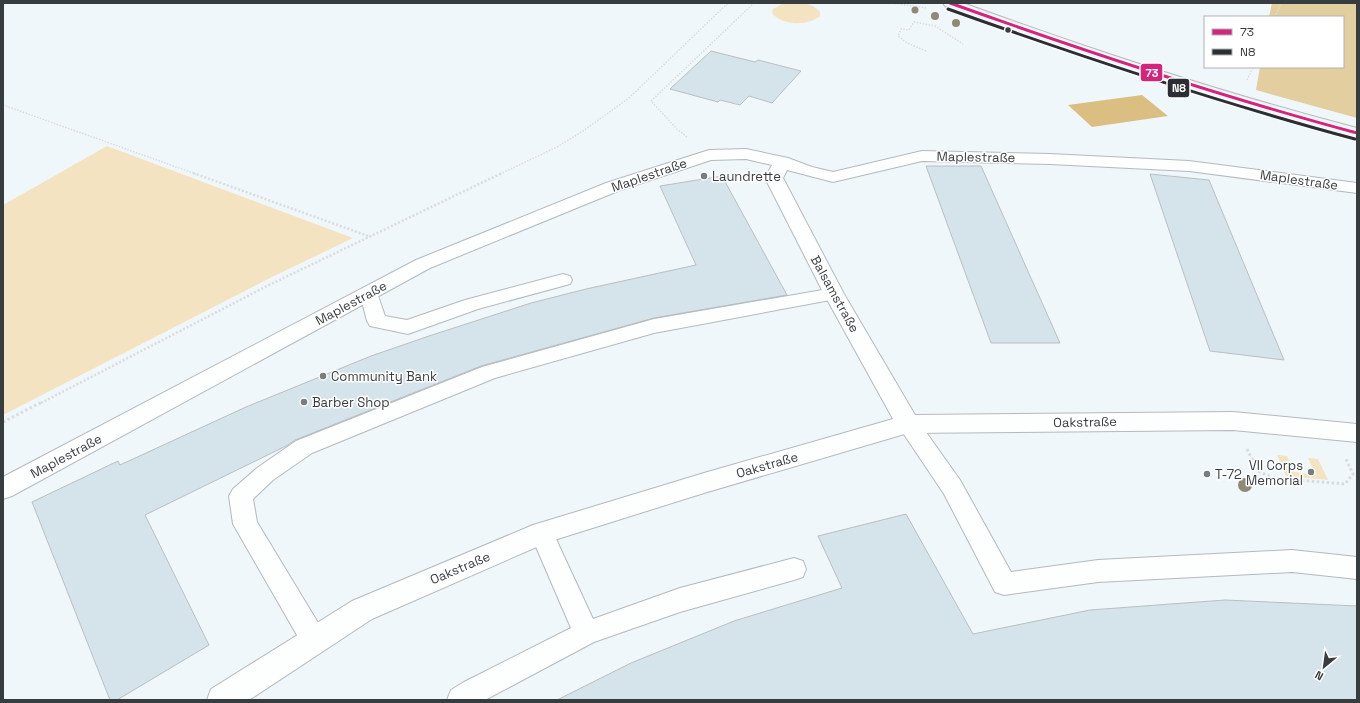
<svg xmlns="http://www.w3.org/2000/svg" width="1360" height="703" font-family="'Space Grotesk',sans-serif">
<rect width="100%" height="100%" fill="#f0f7fa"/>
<!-- green -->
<g fill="#f3e3c0">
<path d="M784,3C797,3 811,1 820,12V16C808,26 782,26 772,13L773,9Z"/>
<polygon points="107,146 353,238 270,278 3,415 3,205"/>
<polygon points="1277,455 1287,456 1294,472 1316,475 1308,458 1318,459 1328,480 1286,476"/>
</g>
<!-- forest -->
<polygon fill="#e3ce9f" points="1272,3 1357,3 1357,118 1256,90 1260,67 1343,67 1343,17 1269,17"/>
<!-- water -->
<polygon fill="#dbbf82" points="1142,95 1168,116 1092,127 1068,105"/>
<!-- building -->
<g fill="#d5e3ea" stroke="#babfc1">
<polygon points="711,51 755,62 758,60 801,71 772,103 749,96 740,105 720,100 718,102 670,89"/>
<polygon points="926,166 981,166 1060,343 991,343"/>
<polygon points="1150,174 1209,180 1284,360 1210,351"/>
<polygon points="722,176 787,295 654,318 481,366 295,440 286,446 145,515 209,645 117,700 110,700 32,502 118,461 120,465 246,407 371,356 429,336 531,303 586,289 696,265 660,186"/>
<polygon points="906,514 973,634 1090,610 1225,600 1357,606 1357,700 557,700 631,663 734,621 842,588 818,536"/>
</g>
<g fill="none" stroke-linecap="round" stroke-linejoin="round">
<defs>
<g id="lane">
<polygon points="563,274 570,276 572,280 570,284 478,309 408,334 370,326 367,321 360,294 362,290 369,288 376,290 385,316 407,320 465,300"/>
<polygon points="834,288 841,290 843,294 841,298 654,333 495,378 312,453 273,480 253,499 257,522 323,631 327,640 323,649 314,652 305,649 233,524 229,496 233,489 257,468 296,441 482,367 654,319"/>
<polygon points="908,416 916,418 960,480 1011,572 1098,560 1292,550 1357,557 1357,579 1292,572 1098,582 1004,595 995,592 944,494 897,424 900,418"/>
<polygon points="542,523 550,526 593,619 680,588 794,558 803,561 806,569 803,577 794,580 680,612 594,642 485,700 447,700 451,690 464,682 571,628 530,533 534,526"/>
</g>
<polygon id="street" points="746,149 788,158 812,167 833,172 922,151 1050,154 1189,161 1357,183 1357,193 1189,171 1050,164 922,161 833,182 787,170 783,178 844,294 915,415 1233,412 1357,424 1357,442 1233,430 908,433 704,493 548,542 372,619 249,700 207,700 211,689 352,601 533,525 704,473 893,419 824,294 765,178 772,165 746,159 711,160 618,191 430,268 12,496 3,499 3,477 416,260 606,183 709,150"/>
<path id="secondary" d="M943,3H963C1092,50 1223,93 1357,128V138C1217,103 1080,56 945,6Z"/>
</defs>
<!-- lane casing -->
<use href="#lane" stroke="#b4b9bc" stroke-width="2"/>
<!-- street casing -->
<use href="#street" stroke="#b4b9bc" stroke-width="2"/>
<!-- secondary casing -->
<use href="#secondary" stroke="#b4b9bc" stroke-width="2"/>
<!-- path-far2 -->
<g stroke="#dadcdd" stroke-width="1.5" stroke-dasharray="1.5 1.5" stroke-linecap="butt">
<polyline points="892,3 927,8"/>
<polyline points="1275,17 1281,3"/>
<polyline points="926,51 907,43 898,36 901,29 909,30 914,22 935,26 963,44"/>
<polyline points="1247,80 1253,67"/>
<polyline points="3,105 196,174"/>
<polyline points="687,137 677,129 651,101 754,3"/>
<polyline points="500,174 557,147 583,131 629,98 728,3"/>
</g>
<!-- path-far1 -->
<g stroke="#dadcdd" stroke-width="2.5" stroke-dasharray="2 2" stroke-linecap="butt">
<polyline points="193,173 371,237"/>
<polyline points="41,403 267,286 502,173"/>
</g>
<!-- path -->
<g stroke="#dadcdd" stroke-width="3" stroke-dasharray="2.5 2.5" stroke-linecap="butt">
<polyline points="3,422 42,402"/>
<polyline points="1247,449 1258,471 1273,478 1345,484 1353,474 1346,459"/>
</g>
<!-- lane -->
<use href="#lane" fill="#fdfefe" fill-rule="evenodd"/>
<!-- street -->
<use href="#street" fill="#fdfefe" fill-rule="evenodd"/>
<!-- secondary -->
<use href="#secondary" fill="#eef4f6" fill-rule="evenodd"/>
<defs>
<path id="bus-1" d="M950,3C1084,51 1219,96 1357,133"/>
<path id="bus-2" d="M948,9C1082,57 1217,102 1355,139"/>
</defs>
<!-- bus-1 casing -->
<use href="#bus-1" stroke="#fff" stroke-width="5"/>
<!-- bus-2 casing -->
<use href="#bus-2" stroke="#fff" stroke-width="5"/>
<!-- bus-1 -->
<use href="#bus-1" stroke="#d1257e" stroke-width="3"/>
<!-- bus-2 -->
<use href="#bus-2" stroke="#2c2e35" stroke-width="3"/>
</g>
<!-- trees -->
<g fill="#908a75">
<circle cx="915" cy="10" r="3.5"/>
<circle cx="935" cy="16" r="4"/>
<circle cx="956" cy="23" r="4"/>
<circle cx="1245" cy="485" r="7"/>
</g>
<!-- markers -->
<circle fill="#373c3f" stroke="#fff" stroke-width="1.5" cx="1008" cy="30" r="3.5"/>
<g fill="#787d80" stroke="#fff" stroke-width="1.5">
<circle cx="704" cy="176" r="4"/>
<circle cx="323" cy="376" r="4"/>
<circle cx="304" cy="402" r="4"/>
<circle cx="1311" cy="472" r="4"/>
<circle cx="1207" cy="474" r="4"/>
</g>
<g text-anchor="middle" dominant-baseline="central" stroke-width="3" stroke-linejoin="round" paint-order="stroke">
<!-- street labels -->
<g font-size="13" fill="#373c3f" stroke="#fff">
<text transform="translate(976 157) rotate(1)">Maplestraße</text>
<text transform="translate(649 175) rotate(-19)">Maplestraße</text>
<text transform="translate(1299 180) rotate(8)">Maplestraße</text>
<text transform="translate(835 294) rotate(61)">Balsamstraße</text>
<text transform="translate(351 303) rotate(-28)">Maplestraße</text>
<text transform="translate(1085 422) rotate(-1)">Oakstraße</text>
<text transform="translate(66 456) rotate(-28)">Maplestraße</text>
<text transform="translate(767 465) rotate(-16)">Oakstraße</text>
<text transform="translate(460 568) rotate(-23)">Oakstraße</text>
</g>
<!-- poi labels -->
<g font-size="13" fill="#373c3f" stroke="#fff" text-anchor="start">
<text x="712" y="176">Laundrette</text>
<text x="331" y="376">Community Bank</text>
<text x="312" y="402">Barber Shop</text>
<text x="1303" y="465" text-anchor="end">VII Corps<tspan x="1303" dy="15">Memorial</tspan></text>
<text x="1215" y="474">T-72</text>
</g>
</g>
<g stroke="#fff" stroke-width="1.5">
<rect x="1140" y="63" width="23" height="19" rx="4" fill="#d1257e"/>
<rect x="1167" y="78" width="23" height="20" rx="4" fill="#2c2e35"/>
</g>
<g font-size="11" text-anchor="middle" font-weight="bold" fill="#fff">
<text x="1152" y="77">73</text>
<text x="1179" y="92">N8</text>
</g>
<!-- border -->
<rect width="1360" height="703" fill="none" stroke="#373c3f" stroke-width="8"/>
<!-- legend -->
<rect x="1204" y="16" width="140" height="52" fill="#ffffff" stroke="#afb1b2"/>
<rect x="1212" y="29" width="20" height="6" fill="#d1257e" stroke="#afb1b2"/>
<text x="1240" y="36" font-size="12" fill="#373c3f">73</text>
<rect x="1212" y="49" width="20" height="6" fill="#2c2e35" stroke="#afb1b2"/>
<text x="1240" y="56" font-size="12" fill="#373c3f">N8</text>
<!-- north arrow -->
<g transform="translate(1324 667) rotate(209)" stroke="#ffffff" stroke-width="3" paint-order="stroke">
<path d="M0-3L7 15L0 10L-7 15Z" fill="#373c3f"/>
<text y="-6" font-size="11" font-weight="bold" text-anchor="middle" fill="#373c3f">N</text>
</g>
</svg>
